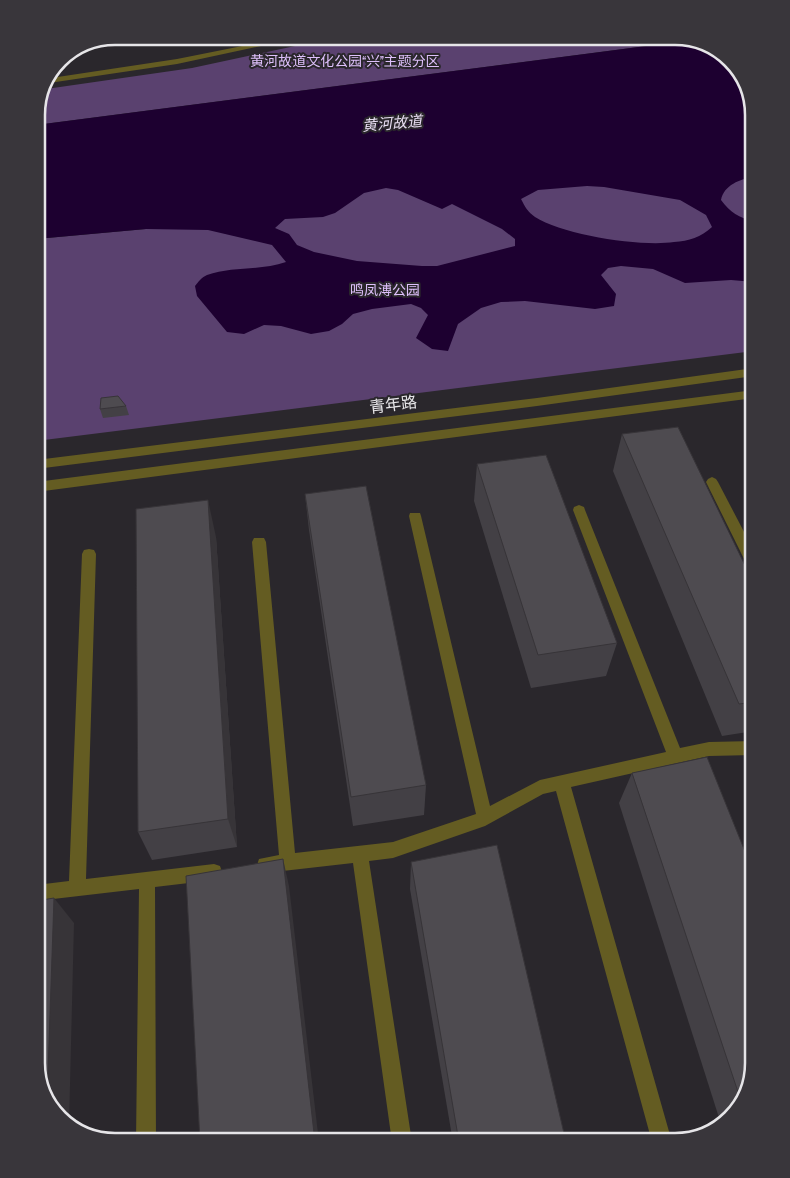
<svg xmlns="http://www.w3.org/2000/svg" width="790" height="1178" font-family="'Archivo Narrow','Noto Sans SC',sans-serif">
<rect width="100%" height="100%" fill="#2a272c"/>
<!-- green -->
<g fill="#5a416f">
<polygon points="342,36 680,36 696,42 654,45 36,125 36,110 46,89 192,68"/>
<polygon points="754,160 754,351 36,441 36,239 146,229 379,183"/>
</g>
<!-- water -->
<path fill="#1d0030" fill-rule="evenodd" d="M696,42L719,49L743,76L754,115V177C740,179 724,185 721,200C730,212 739,218 754,221V282L731,280L685,283L653,269L621,266L608,268L601,275L616,294L614,306L595,309L525,301L501,302L481,308L458,324L448,351L432,349L416,338L428,315L421,308L411,304L372,309L353,314L342,324L329,331L311,334L281,326L264,325L244,334L227,332L197,296L195,286C198,282 202,277 207,275C232,266 261,271 286,262L272,245L208,230L146,229L36,239V125L654,45ZM587,186L604,187L680,200L706,215L712,227C701,237 689,241 674,242C641,247 563,235 535,217C528,212 525,207 521,199L538,190ZM386,188L398,190L442,209L452,204L502,229L515,239V246L437,266H422L357,261L314,252L297,245L289,234L275,228L285,219L323,217L335,213L364,193Z"/>
<g fill="none" stroke-linecap="round" stroke-linejoin="round">
<!-- service -->
<g fill="#645c22" fill-rule="evenodd">
<polygon points="712,477 716,479 718,482 754,551 754,570 749,569 706,482 708,479"/>
<polygon points="579,505 584,507 585,510 680,748 709,742 754,741 754,755 709,756 571,787 672,1142 652,1142 556,791 543,794 485,826 393,858 369,861 412,1142 392,1142 353,863 265,873 259,871 257,865 259,859 279,855 252,542 254,538 264,538 266,542 295,853 393,842 476,814 409,516 410,513 420,513 421,516 490,806 540,780 666,752 573,510 574,507"/>
<polygon points="89,549 94,550 96,554 86,879 214,864 220,866 222,872 220,878 214,880 155,887 156,1142 136,1142 139,889 36,901 36,885 69,881 82,554 84,550"/>
</g>
<!-- minor -->
<polygon fill="#645c22" fill-rule="evenodd" points="292,36 308,36 177,64 49,83 51,78 177,59"/>
<!-- tertiary -->
<g fill="#645c22" fill-rule="evenodd">
<polygon points="754,368 754,376 537,406 36,469 36,460 537,398"/>
<polygon points="754,390 754,398 36,492 36,482"/>
</g>
</g>
<!-- wall -->
<g fill="#434045">
<polygon points="126,406 129,415 103,418 100,409"/>
<polygon points="622,434 754,584 754,731 722,736 613,471"/>
<polygon points="477,464 617,643 606,676 531,688 474,501"/>
<polygon points="305,494 426,785 424,815 353,826 309,530"/>
<polygon points="216,537 237,847 152,860 138,832"/>
<polygon points="632,773 743,1103 721,1124 619,803"/>
<polygon points="411,862 566,1142 453,1142 410,889"/>
</g>
<!-- shaded-wall -->
<g fill="#373438">
<polygon points="208,500 216,537 237,847 228,819"/>
<polygon points="36,540 44,557 36,737"/>
<polygon points="283,859 289,886 319,1142 315,1142"/>
<polygon points="54,898 74,923 69,1126 47,1102"/>
</g>
<!-- building -->
<g fill="#4e4b50" stroke="#373438">
<polygon points="118,396 126,406 100,409 101,398"/>
<polygon points="678,427 754,584 754,702 739,704 622,434"/>
<polygon points="546,455 617,643 538,655 477,464"/>
<polygon points="366,486 426,785 351,797 305,494"/>
<polygon points="208,500 228,819 138,832 136,509"/>
<polygon points="707,757 754,874 754,1063 743,1103 742,1104 632,773"/>
<polygon points="497,845 566,1142 459,1142 411,862"/>
<polygon points="283,859 315,1142 200,1142 186,876"/>
<polygon points="54,898 47,1102 36,1063 36,901"/>
</g>
<g text-anchor="middle" dominant-baseline="central" stroke-width="4" stroke-linejoin="round" paint-order="stroke">
<!-- far-park labels -->
<g font-size="14" fill="#dec0fb" stroke="#2a272c">
<text x="345" y="61">黄河故道文化公园“兴”主题分区</text>
<text x="385" y="290">鸣凤溥公园</text>
</g>
<!-- far-water labels -->
<g font-size="15" font-style="italic" fill="#e8def2" stroke="#2a272c">
<text transform="translate(392 123) rotate(-5)">黄河故道</text>
</g>
<!-- street labels -->
<g font-size="16" fill="#e6e5e8" stroke="#2a272c">
<text transform="translate(393 404) rotate(-7)">青年路</text>
</g>
</g>
<!-- crop -->
<path d="M0 0H790V1178H0ZM115 45H675A70 70 0 0 1 745 115V1063A70 70 0 0 1 675 1133H115A70 70 0 0 1 45 1063V115A70 70 0 0 1 115 45Z" fill="#39363b" fill-rule="evenodd"/>
<path fill="none" stroke="#e6e5e8" stroke-width="2.5" d="M115 45H675A70 70 0 0 1 745 115V1063A70 70 0 0 1 675 1133H115A70 70 0 0 1 45 1063V115A70 70 0 0 1 115 45Z"/>
</svg>
